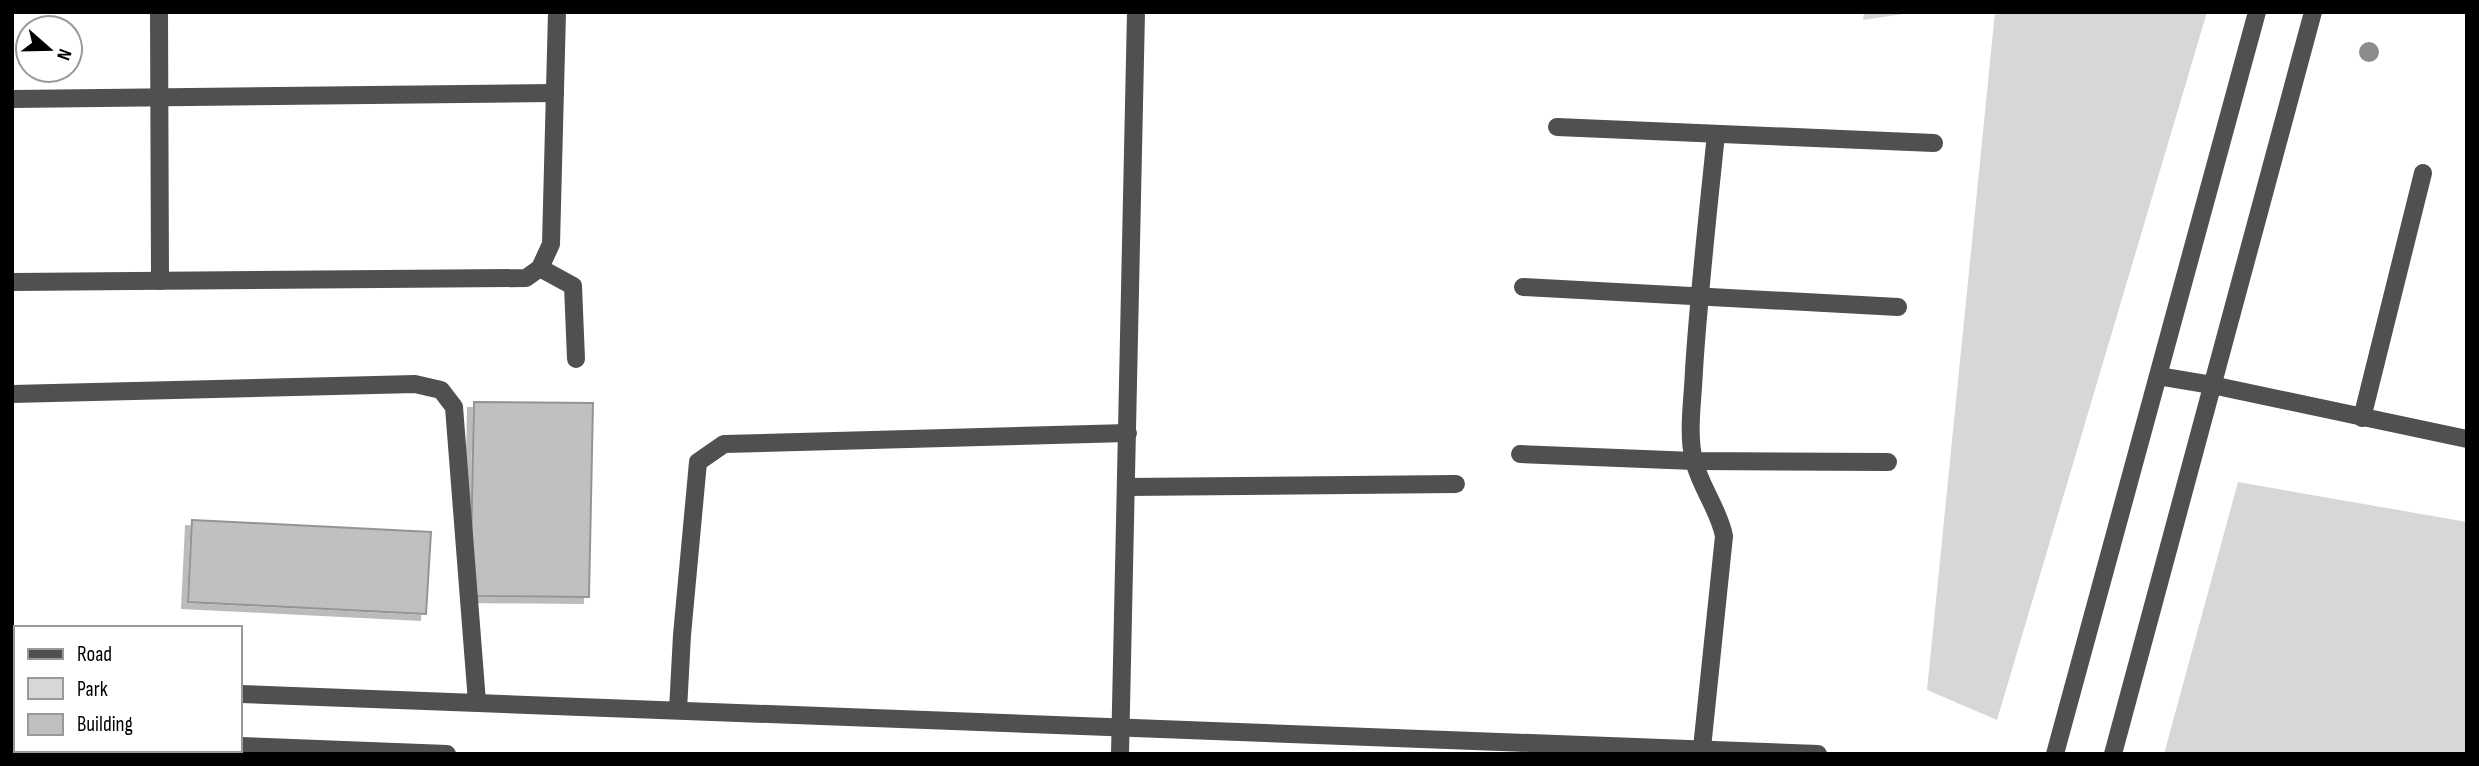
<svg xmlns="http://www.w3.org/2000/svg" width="2479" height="766" font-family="'Sofia Sans Condensed',sans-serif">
<defs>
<filter id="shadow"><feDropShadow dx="-6" dy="6" stdDeviation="0" flood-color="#0004"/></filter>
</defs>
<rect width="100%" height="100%" fill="#fff"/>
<!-- green -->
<g fill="#d7d7d7">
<polygon points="1864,12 1916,12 1863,20"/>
<polygon points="1995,12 2207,12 1997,720 1927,690"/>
<polygon points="2238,482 2467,522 2467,754 2164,754"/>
</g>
<!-- building -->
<g fill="#c0c0c0" stroke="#949494" stroke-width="2" filter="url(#shadow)">
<polygon points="474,402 593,403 589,597 470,596"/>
<polygon points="192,520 431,532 426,614 188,602"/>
</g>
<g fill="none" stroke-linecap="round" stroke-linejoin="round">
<!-- minor -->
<g stroke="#505050" stroke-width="18">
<polyline points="159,12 160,281"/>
<polyline points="12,99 555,93"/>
<polyline points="1557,127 1934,143"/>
<polyline points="540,268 573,286 576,359"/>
<polyline points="12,282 526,278 540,268 551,244 557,12"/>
<polyline points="1523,287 1898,307"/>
<polyline points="2158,376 2212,385 2467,439"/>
<polyline points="12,394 415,384 441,390 454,407 477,702"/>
<polyline points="2362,418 2423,173"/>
<polyline points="1520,454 1694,461 1888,462"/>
<polyline points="1126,487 1456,484"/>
<polyline points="12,685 16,685"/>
<polyline points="240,694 1818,754"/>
<polyline points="678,710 682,635 698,462 724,444 1128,433"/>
<polyline points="12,737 16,737"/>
<polyline points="240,746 447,754"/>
<path d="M1702,748L1724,536C1719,510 1701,488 1694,461C1687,433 1693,399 1694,370C1699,291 1708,213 1716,134"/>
<polyline points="1120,754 1136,12"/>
<polyline points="2055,754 2257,12"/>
<polyline points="2113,754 2313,12"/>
</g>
</g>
<!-- trees -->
<circle fill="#8c8c8c" cx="2369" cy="52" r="10"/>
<!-- border -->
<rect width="2479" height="766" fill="none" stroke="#000000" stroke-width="28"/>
<!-- legend -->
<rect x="14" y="626" width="228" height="126" fill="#ffffff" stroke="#999999" stroke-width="2"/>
<rect x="28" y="649" width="35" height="10" fill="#505050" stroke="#999999" stroke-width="2"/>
<text x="77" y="661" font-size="21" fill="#000000">Road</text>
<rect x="28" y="678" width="35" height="21" fill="#d7d7d7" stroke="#999999" stroke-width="2"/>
<text x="77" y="696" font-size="21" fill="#000000">Park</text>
<rect x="28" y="714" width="35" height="21" fill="#c0c0c0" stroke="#999999" stroke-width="2"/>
<text x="77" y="731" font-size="21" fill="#000000">Building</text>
<!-- north arrow -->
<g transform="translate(49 49) rotate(110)"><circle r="33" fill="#ffffff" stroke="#999999" stroke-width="2"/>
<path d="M0-5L12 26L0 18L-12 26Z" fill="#000000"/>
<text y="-10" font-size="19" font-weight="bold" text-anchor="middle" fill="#000000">N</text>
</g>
</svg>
